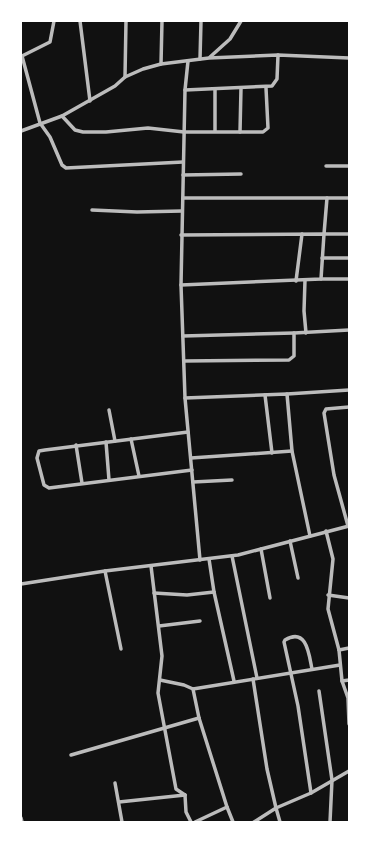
<svg xmlns="http://www.w3.org/2000/svg" width="370" height="843" font-family="Roboto,sans-serif">
<rect width="100%" height="100%" fill="#111"/>
<g fill="none" stroke-linecap="round" stroke-linejoin="round">
<!-- minor -->
<g stroke="#bcbcbc" stroke-width="3.5">
<polyline points="54,21 50,42 22,56 40,123 50,137 62,165 66,168 183,162"/>
<polyline points="80,21 90,101"/>
<polyline points="210,57 230,39 241,21"/>
<polyline points="200,59 201,21"/>
<polyline points="188,61 185,90 181,285 185,398 200,560"/>
<polyline points="161,64 162,21"/>
<polyline points="125,77 126,21"/>
<polyline points="185,90 272,86 277,79 278,55"/>
<polyline points="62,116 75,130 83,132 106,132 148,128 184,132 263,132 268,128 266,88"/>
<polyline points="21,131 62,116 115,86 125,77 143,69 161,64 209,58 278,55 349,58"/>
<polyline points="215,131 215,89"/>
<polyline points="240,132 241,88"/>
<polyline points="326,166 349,166"/>
<polyline points="183,175 241,174"/>
<polyline points="183,198 349,198"/>
<polyline points="327,198 324,234 349,234"/>
<polyline points="92,210 137,212 182,211"/>
<polyline points="322,258 349,258"/>
<polyline points="321,279 349,279"/>
<polyline points="305,280 304,311 306,333"/>
<polyline points="296,281 302,234"/>
<polyline points="181,285 321,279 324,234 181,235"/>
<polyline points="183,336 294,333"/>
<polyline points="184,361 289,360 294,356 294,333 349,330"/>
<polyline points="287,394 349,390"/>
<polyline points="265,395 272,453"/>
<polyline points="185,398 287,394 292,451 310,536"/>
<polyline points="109,410 115,441"/>
<polyline points="188,432 45,450 39,451 37,458 44,485 49,488 192,470"/>
<polyline points="131,439 139,476"/>
<polyline points="106,442 109,480"/>
<polyline points="76,445 82,483"/>
<polyline points="191,458 292,451"/>
<polyline points="193,482 232,480"/>
<polyline points="348,526 334,475 324,413 326,409 349,407"/>
<polyline points="326,531 333,559 328,609 339,650 342,681 349,680"/>
<polyline points="290,541 298,578"/>
<polyline points="261,549 270,598"/>
<polyline points="232,556 257,678"/>
<polyline points="209,559 214,592 234,681"/>
<polyline points="151,566 162,656 158,693 176,789 185,795"/>
<polyline points="105,571 121,649"/>
<polyline points="21,584 105,571 238,555 349,526"/>
<polyline points="154,593 187,595 214,592"/>
<polyline points="328,595 349,598"/>
<polyline points="159,626 200,621"/>
<polyline points="339,650 349,648"/>
<polyline points="253,679 267,769 276,808 311,793 349,771"/>
<polyline points="160,680 184,685 193,689 340,665"/>
<polyline points="342,681 348,698 349,724"/>
<polyline points="193,689 199,718 227,807 233,822"/>
<polyline points="319,691 332,780 330,822"/>
<polyline points="71,755 199,718"/>
<polyline points="115,783 122,822"/>
<path d="M311,793L298,706L284,642L285,640C307,627 309,655 312,669"/>
<polyline points="185,795 186,812 191,822"/>
<polyline points="119,802 185,795"/>
<polyline points="21,818 22,822"/>
<polyline points="195,822 227,807"/>
<polyline points="254,822 276,808 280,822"/>
</g>
</g>
<!-- border -->
<rect width="370" height="843" fill="none" stroke="#ffffff" stroke-width="44"/>
</svg>
